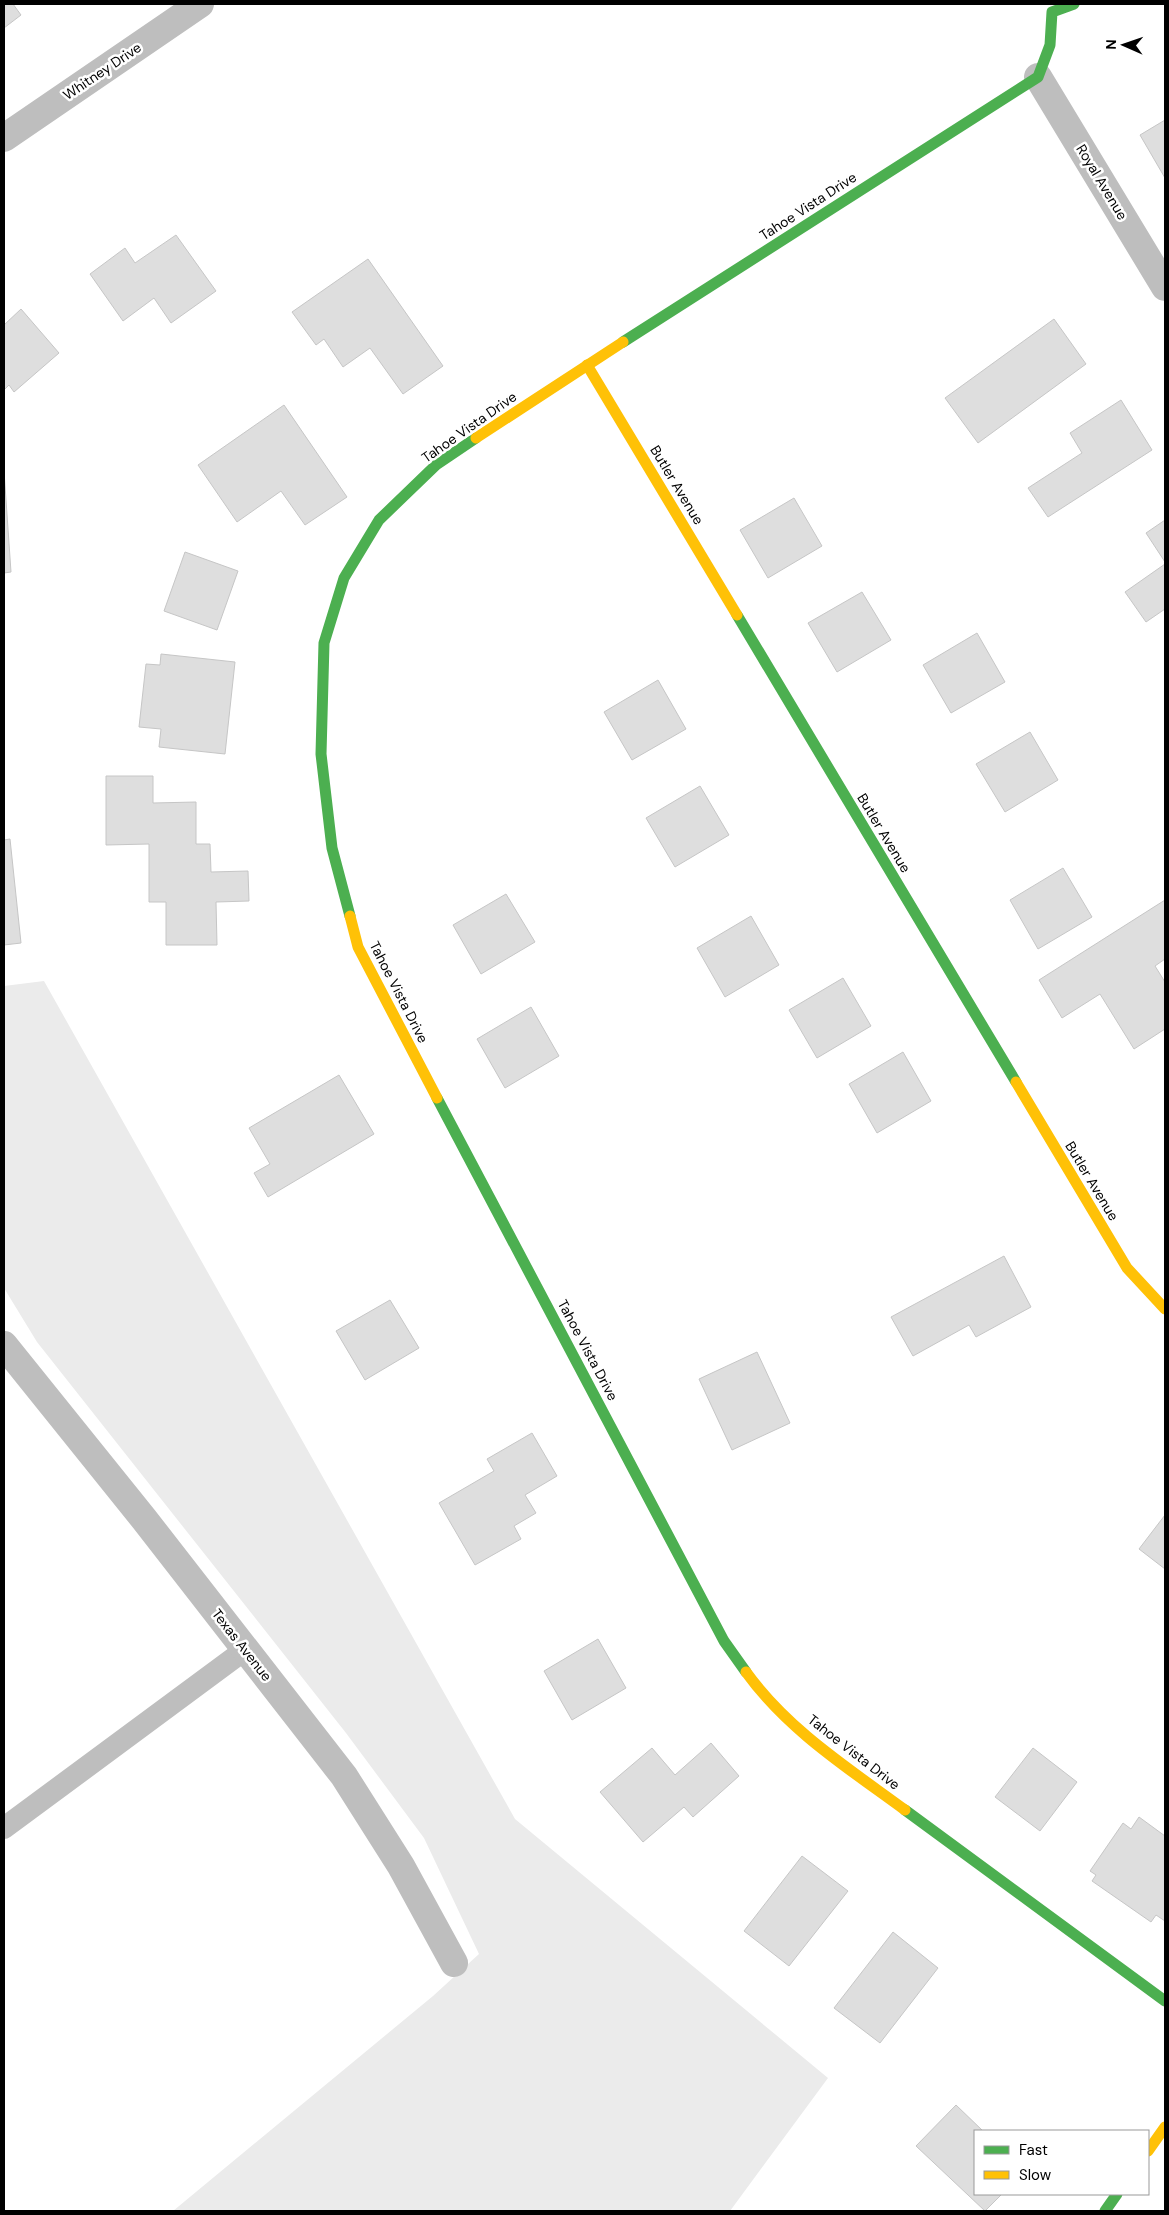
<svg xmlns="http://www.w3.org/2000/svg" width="1169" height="2215" font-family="'DM Sans',sans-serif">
<rect width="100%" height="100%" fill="#fff"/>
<!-- green -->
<polygon fill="#ebebeb" points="44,981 515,1819 828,2078 730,2211 173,2211 433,1996 479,1954 424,1838 346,1733 37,1342 4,1288 4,986"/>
<!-- building -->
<g fill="#dedede" stroke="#c6c6c6">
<polygon points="4,4 13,4 21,15 4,28"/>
<polygon points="1165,120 1165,178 1140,135"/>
<polygon points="176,235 216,291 171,323 154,298 123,321 90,274 125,248 135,263"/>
<polygon points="368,259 443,366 403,394 370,348 343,367 324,339 316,345 292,312"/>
<polygon points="21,309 59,353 14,392 9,385 4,390 4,325"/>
<polygon points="1054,319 1086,364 978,443 945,398"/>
<polygon points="1121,400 1152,450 1048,517 1028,488 1082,453 1070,433"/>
<polygon points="284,405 347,497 305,525 281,491 237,522 198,465"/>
<polygon points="4,471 11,572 4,573"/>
<polygon points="794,498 822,546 768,578 740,530"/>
<polygon points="1165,520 1165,562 1146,533"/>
<polygon points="185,552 238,571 217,630 164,611"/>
<polygon points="1165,564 1165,609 1146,622 1125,592"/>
<polygon points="862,592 891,640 837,672 808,623"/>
<polygon points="977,633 1005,682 951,713 923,665"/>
<polygon points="161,654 235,662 225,754 159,747 161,729 139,727 146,664 160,665"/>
<polygon points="658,680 686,729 632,760 604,712"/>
<polygon points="1030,732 1058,780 1005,812 976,764"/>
<polygon points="106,776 153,776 153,803 196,802 196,844 210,844 211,872 248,871 249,901 216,902 217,945 166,945 166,902 149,902 149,844 106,845"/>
<polygon points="700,786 729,835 675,867 646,818"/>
<polygon points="10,839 21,943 4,945 4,840"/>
<polygon points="1063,868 1092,917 1038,949 1010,900"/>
<polygon points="506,894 535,942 481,974 453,925"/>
<polygon points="1165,900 1165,959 1155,966 1165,982 1165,1029 1134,1049 1100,994 1062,1018 1039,980"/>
<polygon points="751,916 779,965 725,997 697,948"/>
<polygon points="843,978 871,1026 817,1058 789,1010"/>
<polygon points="531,1007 559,1056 505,1088 477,1039"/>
<polygon points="903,1052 931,1101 877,1133 849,1084"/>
<polygon points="339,1075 374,1134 268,1197 254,1173 270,1164 249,1128"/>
<polygon points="1004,1256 1031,1307 976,1337 969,1325 913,1356 891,1317"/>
<polygon points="390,1300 419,1348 365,1380 336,1331"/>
<polygon points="757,1352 790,1423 732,1450 699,1379"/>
<polygon points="532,1433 557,1476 525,1495 536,1513 514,1526 521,1539 475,1565 439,1503 494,1471 487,1459"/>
<polygon points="1165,1515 1165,1569 1139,1549"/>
<polygon points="598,1639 626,1688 572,1720 544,1671"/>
<polygon points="711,1743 739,1776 693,1817 684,1807 643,1842 600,1792 652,1748 675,1775"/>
<polygon points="1033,1748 1077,1782 1040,1831 995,1797"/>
<polygon points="1139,1817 1165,1836 1165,1921 1156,1915 1151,1922 1092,1881 1096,1875 1090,1871 1123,1823 1131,1829"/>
<polygon points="802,1856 848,1891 789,1966 744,1931"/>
<polygon points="893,1932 938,1968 880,2043 834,2008"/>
<polygon points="956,2105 983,2131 975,2131 975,2194 1002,2194 985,2211 916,2146"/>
</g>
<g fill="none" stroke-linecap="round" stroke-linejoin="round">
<!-- lane -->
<polyline stroke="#bebebe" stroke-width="22" points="4,1828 246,1649"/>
<!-- street -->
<g stroke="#bebebe" stroke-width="28">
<polyline points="1038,77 1165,287"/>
<polyline points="4,138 200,4"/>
<polyline points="4,1345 144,1519 344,1776 401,1866 454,1963"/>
</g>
<!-- fast -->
<g stroke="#4caf50" stroke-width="11">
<polyline points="623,342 1038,77 1050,45 1052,12 1074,4"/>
<polyline points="737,615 1016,1082"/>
<polyline points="350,916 332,848 321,754 324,643 344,578 379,520 436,465 476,438"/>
<polyline points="437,1098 724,1641 746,1672"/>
<polyline points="905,1810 1165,2001"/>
<polyline points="1105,2211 1117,2194"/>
</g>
<!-- slow -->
<g stroke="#ffc107" stroke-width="11">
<polyline points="587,365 737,615"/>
<polyline points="476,438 623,342"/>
<polyline points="350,916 358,947 437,1098"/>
<polyline points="1016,1082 1127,1268 1165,1309"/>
<path d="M746,1672C788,1730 848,1768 905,1810"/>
<polyline points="1148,2151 1165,2127"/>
</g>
</g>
<g text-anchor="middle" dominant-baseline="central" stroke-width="5" stroke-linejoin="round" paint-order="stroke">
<!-- street labels -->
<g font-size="14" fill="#000" stroke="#fff">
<text transform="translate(102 71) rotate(-34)">Whitney Drive</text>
<text transform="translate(1102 182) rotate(59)">Royal Avenue</text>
<text transform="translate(808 206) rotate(-33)">Tahoe Vista Drive</text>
<text transform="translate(469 427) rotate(-35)">Tahoe Vista Drive</text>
<text transform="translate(677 485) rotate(59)">Butler Avenue</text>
<text transform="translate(884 833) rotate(59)">Butler Avenue</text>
<text transform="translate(399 992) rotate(63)">Tahoe Vista Drive</text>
<text transform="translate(1092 1181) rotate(59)">Butler Avenue</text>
<text transform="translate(588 1350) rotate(62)">Tahoe Vista Drive</text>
<text transform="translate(242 1645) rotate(52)">Texas Avenue</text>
<text transform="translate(854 1752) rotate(38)">Tahoe Vista Drive</text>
</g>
</g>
<!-- border -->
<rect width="1169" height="2215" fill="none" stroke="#000000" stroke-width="10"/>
<!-- legend -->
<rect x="974" y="2130" width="175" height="65" fill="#ffffff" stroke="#999999"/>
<rect x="984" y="2146" width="25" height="8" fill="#4caf50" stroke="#999999"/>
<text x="1019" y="2155" font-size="15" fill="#000000">Fast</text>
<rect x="984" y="2171" width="25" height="8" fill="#ffc107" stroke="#999999"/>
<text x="1019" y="2180" font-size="15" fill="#000000">Slow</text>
<!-- north arrow -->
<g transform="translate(1124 45) rotate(272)" stroke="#ffffff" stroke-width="4" paint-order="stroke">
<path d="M0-4L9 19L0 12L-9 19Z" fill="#000000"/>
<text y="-8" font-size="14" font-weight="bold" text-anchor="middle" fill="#000000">N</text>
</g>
</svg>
